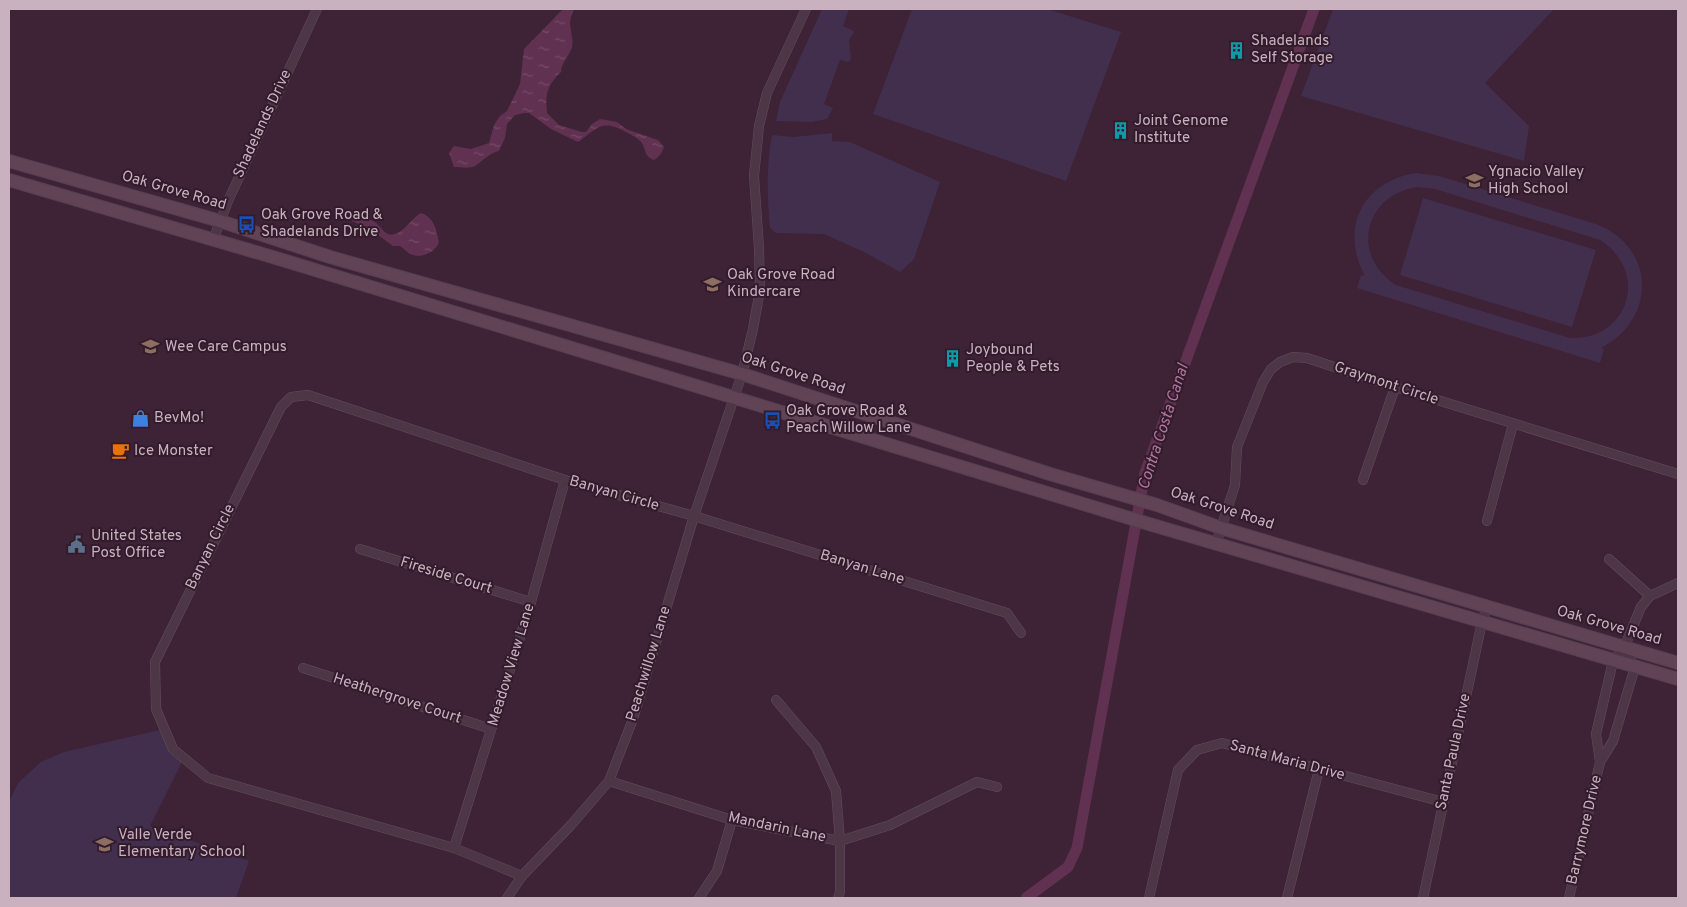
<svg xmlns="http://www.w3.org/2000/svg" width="1687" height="907" font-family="Overpass,sans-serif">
<defs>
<pattern id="water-ripples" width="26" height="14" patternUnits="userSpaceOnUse" patternTransform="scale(1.25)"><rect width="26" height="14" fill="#613151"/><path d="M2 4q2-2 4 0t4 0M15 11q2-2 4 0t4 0" fill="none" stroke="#764c68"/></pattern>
</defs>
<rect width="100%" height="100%" fill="#3e2235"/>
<!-- green -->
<g fill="#422f4e" fill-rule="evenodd">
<polygon points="822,9 849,9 843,26 852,30 854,32 849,40 851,59 848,62 840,60 824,104 833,108 827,119 812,122 776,121 780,102"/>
<polygon points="912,9 1047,9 1121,32 1066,181 873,114"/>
<polygon points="1333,9 1554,9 1485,83 1529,126 1524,161 1301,96"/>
<path d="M832,133V141L850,142L940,182L914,259L900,272L866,253L824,234L776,233L770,228C767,196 766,166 772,135L794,137Z"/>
<path d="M1416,173L1439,176L1596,224C1656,247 1657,319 1601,348L1604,349L1600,363L1357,288L1361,275L1365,276C1339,228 1363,181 1416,173ZM1417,187L1435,189L1600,240C1650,272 1629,340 1570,338L1396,285C1350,256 1364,195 1417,187Z"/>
<polygon points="1423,198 1596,250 1572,327 1400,275"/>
<polygon points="164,729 184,758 150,826 249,861 236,898 9,898 9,802 18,783 41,762 64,752"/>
</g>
<!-- water -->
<g fill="url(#water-ripples)">
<path d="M563,9H574C565,27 575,34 572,47C569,57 561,63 561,72C547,85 545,95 547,113L559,125L582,132H586L592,124L600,119L617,122L626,129L658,140L664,147C662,153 659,157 654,160C643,156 647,149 641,142C637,137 629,134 624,131C601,119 597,129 578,142L551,129L529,113H524L515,115L507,124L505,138L499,151C489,153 483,161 475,166C469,169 460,167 454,167L449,153L454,146L471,149L489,143L494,125L500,116L507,111L520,84L524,49Z"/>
<path d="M421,213C435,218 436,230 439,242C435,253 421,259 410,254C407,252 403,248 400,246H393L378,235L364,232L361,225L352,221L354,215C362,220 366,217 373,221C379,224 382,231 388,234C401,238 411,218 421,213Z"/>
</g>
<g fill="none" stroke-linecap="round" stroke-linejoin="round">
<!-- canal -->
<polyline stroke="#613151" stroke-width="11" points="1026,898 1068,867 1077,848 1145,473 1314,9"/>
<defs>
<g id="minor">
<polyline points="213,240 228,201 317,9"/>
<polyline points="1363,480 1395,387"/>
<polyline points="1487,521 1513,424"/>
<polyline points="1216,544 1235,485 1237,447 1263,382 1271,369 1280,362 1293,357 1307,358 1395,387 1678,474"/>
<polyline points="360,549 531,602"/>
<polyline points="1609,559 1650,596"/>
<polyline points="1624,648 1635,667 1613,741 1600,762 1596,734 1613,661 1624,648 1641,607 1650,596 1678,583"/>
<polyline points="303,668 491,729"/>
<polyline points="776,700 816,747 836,791 840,841 840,892 838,898"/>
<polyline points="609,781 732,820 840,841 890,825 977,782 997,787"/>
<polyline points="454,848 531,602 565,480"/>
<polyline points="522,876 454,848 208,778 173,749 156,709 155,662 281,407 291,397 308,395 565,480 694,516 1007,613 1021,633"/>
<polyline points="507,898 522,876 571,825 609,781 633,719 694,516 742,374 753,329 760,290 759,248 754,176 759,126 767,93 806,9"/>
<polyline points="699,898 717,871 732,820"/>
<polyline points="1149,898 1178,770 1197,750 1222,743 1443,802"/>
<polyline points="1287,898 1319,769"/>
<polyline points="1423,898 1482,622 1487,607"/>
<polyline points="1569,898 1600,762"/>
</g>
<g id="secondary">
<polyline points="9,161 220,221 330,257 742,374 1050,474 1157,505 1221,528 1678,663"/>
<polyline points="9,180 276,258 1149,524 1678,679"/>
</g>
</defs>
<!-- minor casing -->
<use href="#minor" stroke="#654e5d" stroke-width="10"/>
<!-- secondary casing -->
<use href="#secondary" stroke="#563f4e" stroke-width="14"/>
<!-- minor -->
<use href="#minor" stroke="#4d3645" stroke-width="9"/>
<!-- secondary -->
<use href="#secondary" stroke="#614356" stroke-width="12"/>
</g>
<!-- icons -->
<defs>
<symbol id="building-bare" viewBox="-9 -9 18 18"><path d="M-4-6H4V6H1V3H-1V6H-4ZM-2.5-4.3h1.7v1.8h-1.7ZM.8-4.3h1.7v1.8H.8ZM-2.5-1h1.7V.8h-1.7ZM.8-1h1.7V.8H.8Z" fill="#0f9aa8" stroke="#321b2a" stroke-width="2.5" paint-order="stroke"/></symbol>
<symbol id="school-bare" viewBox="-9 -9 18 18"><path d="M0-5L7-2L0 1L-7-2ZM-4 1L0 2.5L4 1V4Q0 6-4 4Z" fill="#8d6e63" stroke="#321b2a" stroke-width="2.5" paint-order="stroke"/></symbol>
<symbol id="bus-bare" viewBox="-9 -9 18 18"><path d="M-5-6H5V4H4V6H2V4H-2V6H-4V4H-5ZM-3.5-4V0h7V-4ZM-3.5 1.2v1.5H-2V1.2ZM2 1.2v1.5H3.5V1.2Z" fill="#1a4fb4" stroke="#321b2a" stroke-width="2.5" paint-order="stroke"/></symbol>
<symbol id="shop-bare" viewBox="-9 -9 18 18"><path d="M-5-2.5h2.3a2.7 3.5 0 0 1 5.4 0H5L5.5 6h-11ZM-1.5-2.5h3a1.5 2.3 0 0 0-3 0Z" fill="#3f7fe0" stroke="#321b2a" stroke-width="2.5" paint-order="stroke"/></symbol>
<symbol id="cafe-bare" viewBox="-9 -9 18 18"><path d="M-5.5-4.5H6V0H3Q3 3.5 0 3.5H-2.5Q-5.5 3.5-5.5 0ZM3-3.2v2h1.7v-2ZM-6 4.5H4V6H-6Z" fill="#e8710a" stroke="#321b2a" stroke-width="2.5" paint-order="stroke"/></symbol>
<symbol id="civic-bare" viewBox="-9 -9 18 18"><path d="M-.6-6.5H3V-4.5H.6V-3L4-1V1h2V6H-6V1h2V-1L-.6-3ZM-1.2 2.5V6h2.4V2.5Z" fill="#5c6f8a" stroke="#321b2a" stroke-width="2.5" paint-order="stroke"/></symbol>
</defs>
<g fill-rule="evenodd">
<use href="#building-bare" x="1224" y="38" width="25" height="25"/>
<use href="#building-bare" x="1108" y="118" width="25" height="25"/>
<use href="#school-bare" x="1462" y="168" width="25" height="25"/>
<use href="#bus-bare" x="234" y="212" width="25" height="25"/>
<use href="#school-bare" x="700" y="272" width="25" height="25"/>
<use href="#school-bare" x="138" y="334" width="25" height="25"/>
<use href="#building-bare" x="940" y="346" width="25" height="25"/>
<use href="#shop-bare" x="128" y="406" width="25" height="25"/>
<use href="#bus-bare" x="760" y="408" width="25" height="25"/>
<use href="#cafe-bare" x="108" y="438" width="25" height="25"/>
<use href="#civic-bare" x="64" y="532" width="25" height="25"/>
<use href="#school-bare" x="92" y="832" width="25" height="25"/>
</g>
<g text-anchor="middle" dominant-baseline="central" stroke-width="4" stroke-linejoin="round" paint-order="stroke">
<!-- poi labels -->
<g font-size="15" fill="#c9b1c0" stroke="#321b2a" text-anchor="start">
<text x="1251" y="41">Shadelands<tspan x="1251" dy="17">Self Storage</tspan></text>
<text x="1134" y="121">Joint Genome<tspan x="1134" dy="17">Institute</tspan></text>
<text x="1488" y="172">Ygnacio Valley<tspan x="1488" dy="17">High School</tspan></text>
<text x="261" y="215">Oak Grove Road &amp;<tspan x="261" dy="17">Shadelands Drive</tspan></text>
<text x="727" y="275">Oak Grove Road<tspan x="727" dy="17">Kindercare</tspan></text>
<text x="165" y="347">Wee Care Campus</text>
<text x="966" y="350">Joybound<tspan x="966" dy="17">People &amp; Pets</tspan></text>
<text x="786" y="411">Oak Grove Road &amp;<tspan x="786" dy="17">Peach Willow Lane</tspan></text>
<text x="154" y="418">BevMo!</text>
<text x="134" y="451">Ice Monster</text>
<text x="91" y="536">United States<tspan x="91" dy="17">Post Office</tspan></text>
<text x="118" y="835">Valle Verde<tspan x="118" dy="17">Elementary School</tspan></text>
</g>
<!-- street labels -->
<g font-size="15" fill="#c9b1c0" stroke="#321b2a">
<text transform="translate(263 124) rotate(-65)">Shadelands Drive</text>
<text transform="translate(174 191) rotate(16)">Oak Grove Road</text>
<text transform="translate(793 374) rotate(18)">Oak Grove Road</text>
<text transform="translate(1386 384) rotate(18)">Graymont Circle</text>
<text transform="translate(614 494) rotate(16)">Banyan Circle</text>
<text transform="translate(1222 509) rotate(18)">Oak Grove Road</text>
<text transform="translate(211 547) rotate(-64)">Banyan Circle</text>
<text transform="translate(862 568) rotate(17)">Banyan Lane</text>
<text transform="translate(446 576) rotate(17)">Fireside Court</text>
<text transform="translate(1609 626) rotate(16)">Oak Grove Road</text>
<text transform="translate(649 664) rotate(-73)">Peachwillow Lane</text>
<text transform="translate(512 665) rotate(-73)">Meadow View Lane</text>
<text transform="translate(397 699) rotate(18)">Heathergrove Court</text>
<text transform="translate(1454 752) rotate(-78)">Santa Paula Drive</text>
<text transform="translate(1287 761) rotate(15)">Santa Maria Drive</text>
<text transform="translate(777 828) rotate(12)">Mandarin Lane</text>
<text transform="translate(1585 830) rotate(-77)">Barrymore Drive</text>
</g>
<!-- water labels -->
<g font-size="16" font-style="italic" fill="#b277a0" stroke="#321b2a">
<text transform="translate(1164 427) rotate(-72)">Contra Costa Canal</text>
</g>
</g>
<!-- border -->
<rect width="1687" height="907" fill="none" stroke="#c9b1c0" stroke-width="20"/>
</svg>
